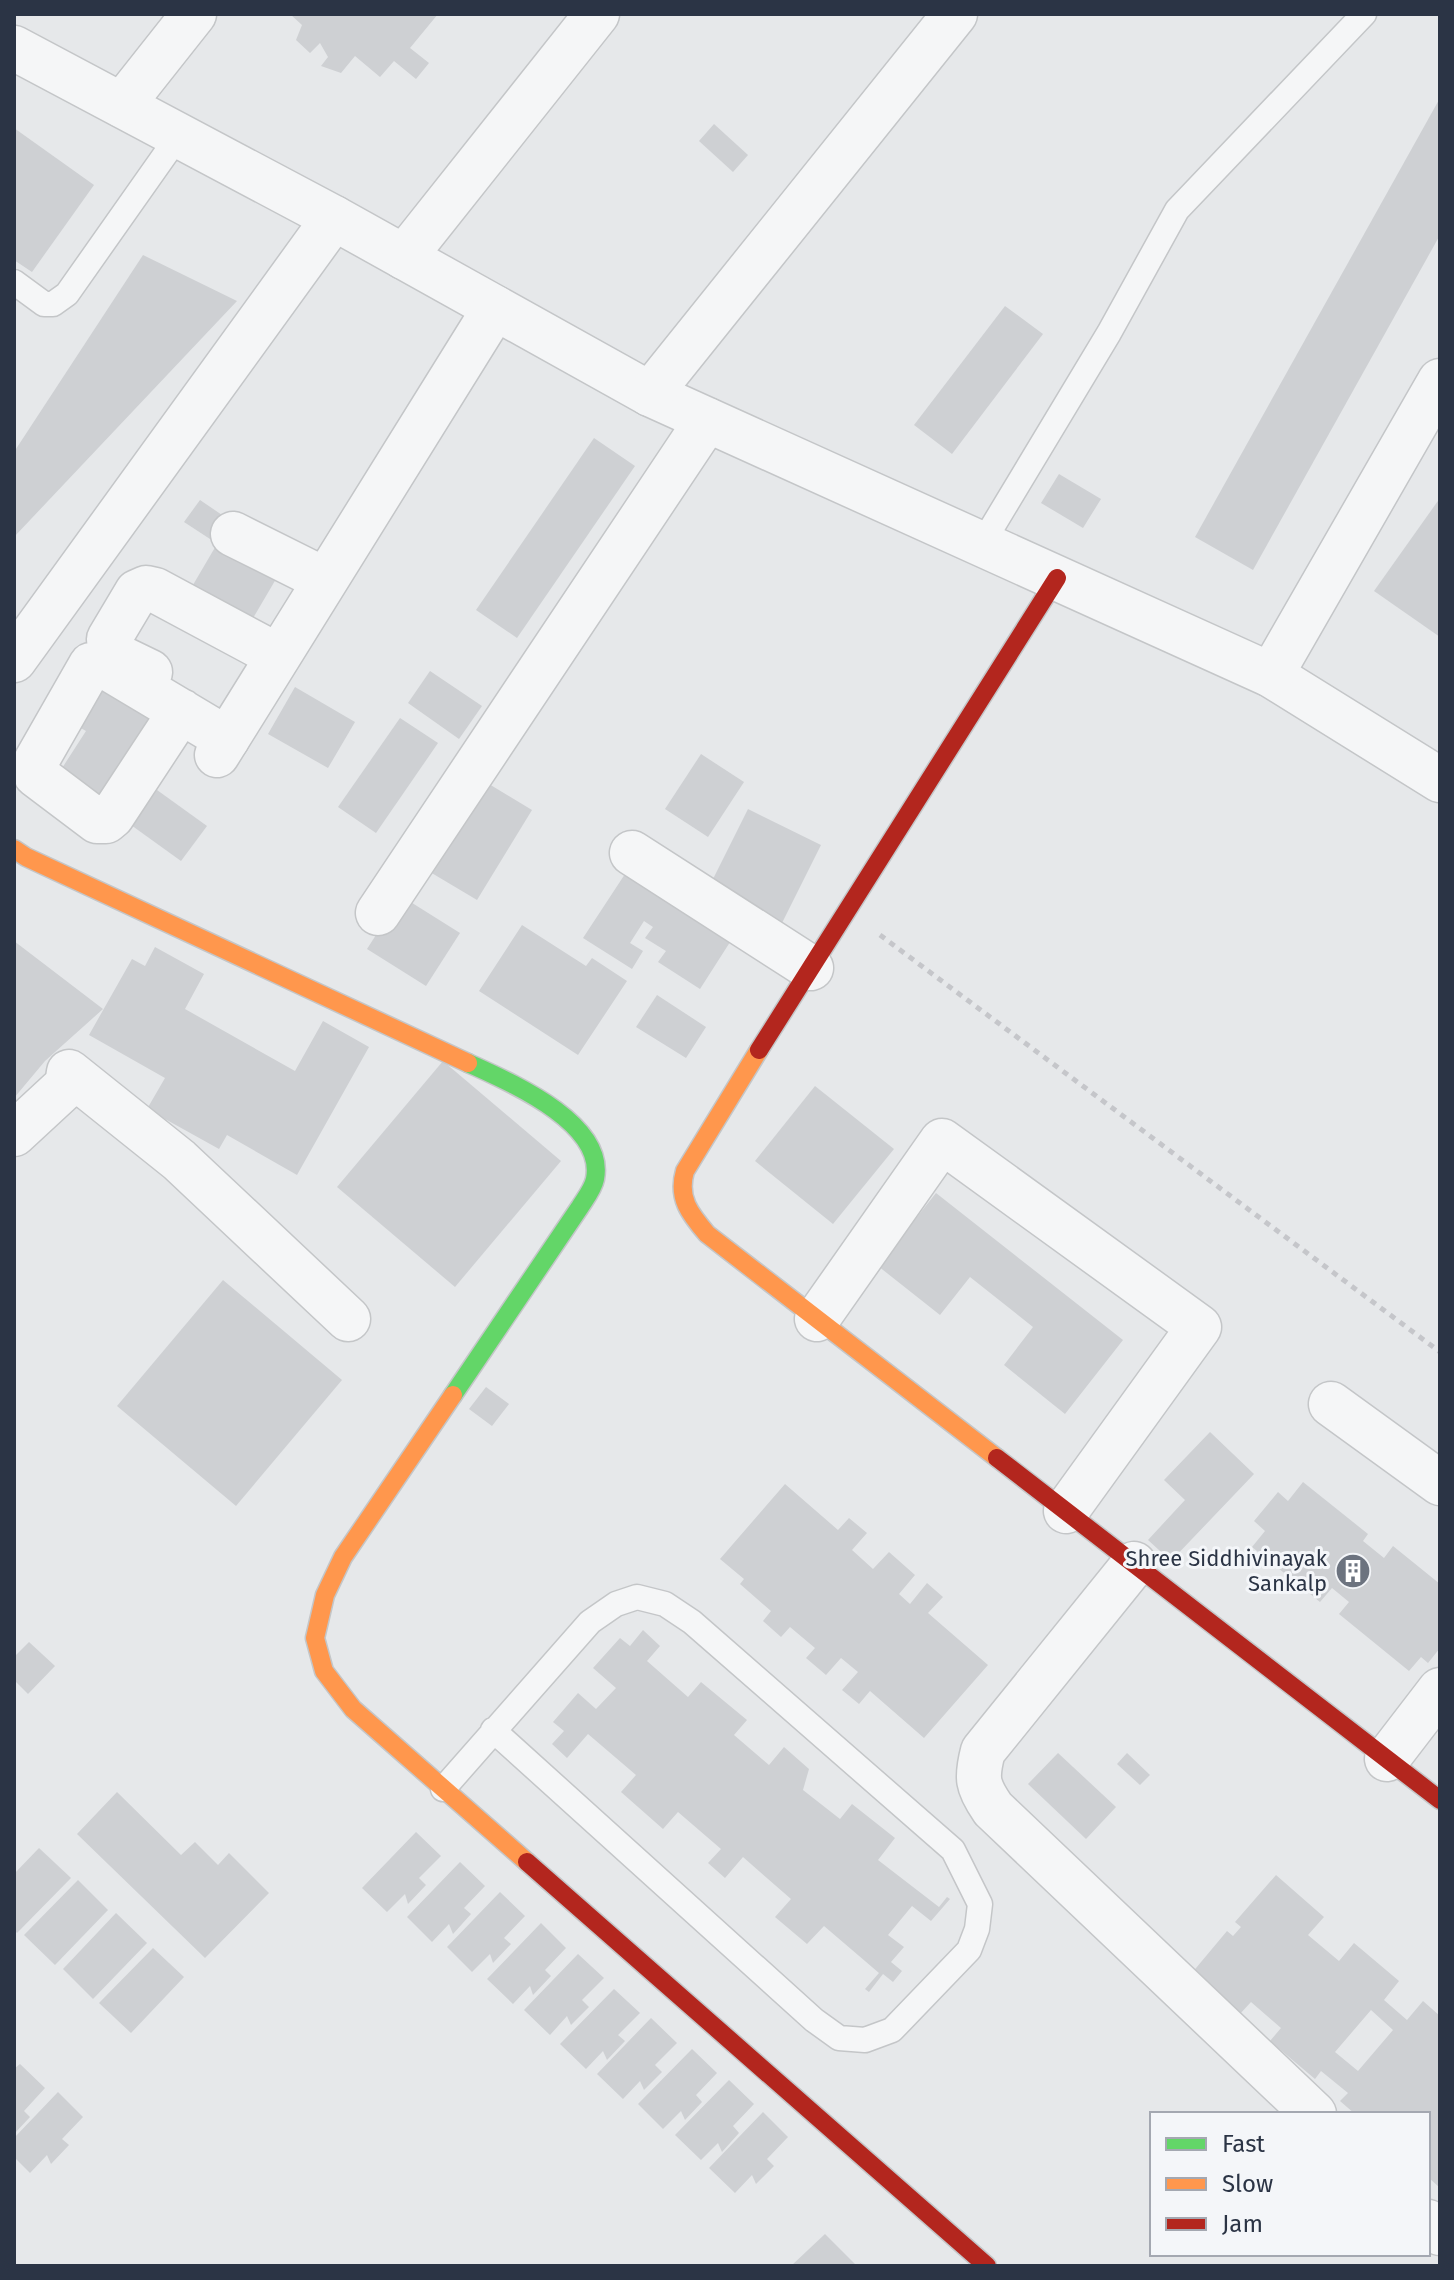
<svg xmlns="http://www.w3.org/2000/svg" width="1454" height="2280" font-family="'Fira Sans',sans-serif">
<rect width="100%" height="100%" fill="#e6e8ea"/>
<!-- building -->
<g fill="#ced0d3" fill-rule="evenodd">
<polygon points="290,14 438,14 410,48 429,63 416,79 394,61 380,77 355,56 341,73 321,66 328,57 320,43 310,53 296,40 302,25"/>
<polygon points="1440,98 1440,235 1253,570 1195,537"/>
<polygon points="714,124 748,155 733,172 699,141"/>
<polygon points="14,128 94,185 32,272 14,260"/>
<polygon points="143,255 237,301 14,537 14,452"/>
<polygon points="1005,306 1043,334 952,454 914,425"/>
<polygon points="594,438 635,466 517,638 476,610"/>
<polygon points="1059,474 1101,499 1083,528 1041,503"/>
<polygon points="1440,498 1440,637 1374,591"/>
<polygon points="200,500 225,517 210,539 184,522"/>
<polygon points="217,544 276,579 249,625 190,590"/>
<polygon points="97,670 175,713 97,807 55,779 86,731 70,722"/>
<polygon points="430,671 482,706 459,739 408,703"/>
<polygon points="295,687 355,722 328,768 268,734"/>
<polygon points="400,718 438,743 376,833 338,807"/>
<polygon points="701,754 744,782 708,837 665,809"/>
<polygon points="484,781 532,810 477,900 430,872"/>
<polygon points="157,790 207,826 181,861 131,825"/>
<polygon points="748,809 821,845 780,927 707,891"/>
<polygon points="627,871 732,939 700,989 658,962 666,951 645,938 653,927 644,921 630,943 643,951 632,969 583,938"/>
<polygon points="401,896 460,933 426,986 367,949"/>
<polygon points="522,925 586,966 592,958 627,981 578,1055 479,991"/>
<polygon points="14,941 103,1009 45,1061 14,1098"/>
<polygon points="155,947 204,974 185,1009 295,1071 323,1021 369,1047 297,1175 227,1135 219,1149 147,1109 165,1078 89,1035 132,959 145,966"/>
<polygon points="657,995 706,1027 686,1058 636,1027"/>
<polygon points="443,1061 561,1161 455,1287 337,1187"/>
<polygon points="815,1086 894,1149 833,1224 755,1161"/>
<polygon points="936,1193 1123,1340 1065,1414 1004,1365 1033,1327 970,1277 940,1315 878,1266"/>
<polygon points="223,1280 342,1380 236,1506 117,1406"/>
<polygon points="486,1387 509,1404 492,1426 469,1409"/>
<polygon points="1210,1432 1254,1474 1171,1561 1148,1540 1185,1500 1164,1480"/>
<polygon points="1303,1482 1368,1534 1363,1541 1384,1558 1393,1546 1440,1584 1440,1648 1428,1663 1421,1657 1409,1671 1339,1614 1349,1602 1332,1588 1320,1602 1252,1547 1265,1531 1254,1521 1278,1492 1288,1501"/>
<polygon points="785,1484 838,1530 849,1518 867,1533 852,1550 873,1569 889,1552 915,1575 899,1594 910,1604 927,1583 943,1597 928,1613 988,1665 924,1738 870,1691 859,1704 842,1690 858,1672 841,1658 826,1675 806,1658 815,1648 790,1627 781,1637 763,1621 771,1611 740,1584 744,1579 720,1559"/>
<polygon points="643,1630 660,1646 647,1661 688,1697 701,1682 747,1720 734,1735 769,1765 784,1747 809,1769 803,1790 840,1819 852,1804 895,1838 878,1860 939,1907 947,1897 950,1899 931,1921 912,1906 888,1935 904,1947 891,1962 902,1971 893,1982 883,1974 869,1992 865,1989 879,1973 824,1926 807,1944 775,1917 791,1899 743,1857 725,1878 708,1863 721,1849 678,1812 663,1829 621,1792 636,1775 588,1734 567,1758 552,1744 564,1731 553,1722 578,1693 596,1709 616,1688 593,1668 620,1638 630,1646"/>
<polygon points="29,1642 55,1666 28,1694 14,1680 14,1657"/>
<polygon points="1058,1753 1116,1807 1086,1839 1028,1784"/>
<polygon points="1127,1753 1150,1775 1140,1785 1117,1764"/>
<polygon points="117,1792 181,1855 195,1842 218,1865 229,1853 269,1893 205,1958 77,1834"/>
<polygon points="416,1832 441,1856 419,1878 426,1885 408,1904 405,1894 387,1912 362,1888"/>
<polygon points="39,1848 71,1878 17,1933 14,1930 14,1874"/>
<polygon points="460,1862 485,1886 464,1908 471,1914 453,1934 449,1924 432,1942 407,1917"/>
<path d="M1276,1875L1324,1917L1308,1935L1339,1961L1354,1943L1399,1981L1384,2000L1407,2020L1423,2001L1440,2016V2188L1428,2177V2114H1355L1340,2101L1348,2093L1321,2071L1315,2079L1270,2041L1281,2028L1251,2002L1239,2015L1191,1974L1227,1931L1233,1936L1241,1927L1235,1922ZM1371,2010L1393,2030L1358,2071L1335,2052Z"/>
<polygon points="78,1880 108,1910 55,1965 24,1935"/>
<polygon points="500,1892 525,1916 504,1938 511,1944 493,1963 490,1954 472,1972 447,1947"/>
<polygon points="116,1913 147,1943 93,1999 63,1969"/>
<polygon points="541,1923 566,1948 545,1970 551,1976 533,1995 530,1986 513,2004 487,1979"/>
<polygon points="153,1948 184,1977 131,2033 99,2003"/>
<polygon points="578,1954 604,1978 582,2000 589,2007 571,2025 567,2016 550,2035 524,2010"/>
<polygon points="614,1989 640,2013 618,2035 625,2041 607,2060 603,2051 586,2069 560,2044"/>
<polygon points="651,2018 677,2043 655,2065 662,2072 644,2090 640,2081 623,2099 597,2074"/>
<polygon points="692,2049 717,2073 696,2095 702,2102 685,2120 681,2111 663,2129 638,2104"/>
<polygon points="20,2064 45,2088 24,2111 30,2117 14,2134 14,2069"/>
<polygon points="729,2080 754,2104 733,2126 739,2133 722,2152 718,2143 701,2160 675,2135"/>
<polygon points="58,2092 83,2117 62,2139 69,2145 51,2164 47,2155 30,2173 14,2157 14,2138"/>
<polygon points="763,2112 788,2137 767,2159 774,2166 756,2184 752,2175 735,2193 709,2168"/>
<polygon points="825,2234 857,2266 791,2266"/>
</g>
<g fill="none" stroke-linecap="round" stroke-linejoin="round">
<defs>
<g id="lane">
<polyline points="14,282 44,304 53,304 67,294 179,135"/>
<polyline points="982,544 1109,333 1177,210 1364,14"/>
<polyline points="443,1789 590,1622 616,1604 637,1597 665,1604 692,1622 953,1850 980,1904 977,1929 969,1950 892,2030 865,2040 839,2038 814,2020 493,1730"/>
</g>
<g id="street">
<polyline points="14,48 334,218 650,394 1271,675 1440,780"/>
<polyline points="122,105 194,14"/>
<polyline points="404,257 597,14"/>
<polyline points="650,394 955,14"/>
<polyline points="233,534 325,580"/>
<polyline points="14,660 334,218"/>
<polyline points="150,672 117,656 110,648 109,639 137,592 146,588 155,590 278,656"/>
<polyline points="1271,675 1440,381"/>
<polyline points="181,711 112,816 106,821 97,821 36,775 35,763 91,665 103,665 227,739"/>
<polyline points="217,755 495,308"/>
<polyline points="632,853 811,968"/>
<polyline points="378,913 707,420"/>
<polyline points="14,1134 67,1085 69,1072 179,1160 348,1319"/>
<polyline points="817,1319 942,1141 1199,1327 1066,1511"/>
<polyline points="1331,1404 1440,1483"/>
<path d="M1134,1564L983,1751C976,1778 977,1786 993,1809L1314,2114"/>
<polyline points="1387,1759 1440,1690"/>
<polyline points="1428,2222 1440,2233"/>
</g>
<path id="fast" d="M453,1395L580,1207C585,1199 593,1189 595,1179C606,1122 507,1081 468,1063"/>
<g id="slow">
<polyline points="14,849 26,857 468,1063"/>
<path d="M759,1050L685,1171C677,1198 690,1214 707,1234L997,1458"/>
<polyline points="453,1395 343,1557 325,1595 315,1638 324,1671 353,1709 527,1862"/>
</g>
<g id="jam">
<polyline points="759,1050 1057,578"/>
<polyline points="997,1458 1440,1800"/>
<polyline points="527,1862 987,2266"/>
</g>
</defs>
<!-- lane casing -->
<use href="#lane" stroke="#c4c6c8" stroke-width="27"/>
<!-- street casing -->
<use href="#street" stroke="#c4c6c8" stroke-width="47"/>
<!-- fast casing -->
<use href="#fast" stroke="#c4c6c8" stroke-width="21"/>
<!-- slow casing -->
<use href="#slow" stroke="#c4c6c8" stroke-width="21"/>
<!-- jam casing -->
<use href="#jam" stroke="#c4c6c8" stroke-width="21"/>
<!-- path -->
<polyline stroke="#c5c6ca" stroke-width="5" stroke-dasharray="6 6" stroke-linecap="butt" points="880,935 1440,1352"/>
<!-- lane -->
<use href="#lane" stroke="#f5f6f7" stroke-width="24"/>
<!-- street -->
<use href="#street" stroke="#f5f6f7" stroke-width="44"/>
<!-- fast -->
<use href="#fast" stroke="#63d668" stroke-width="18"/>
<!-- slow -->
<use href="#slow" stroke="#ff974d" stroke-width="18"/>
<!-- jam -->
<use href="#jam" stroke="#b3261e" stroke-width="18"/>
</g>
<!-- icons -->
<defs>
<symbol id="building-disc" viewBox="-11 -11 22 22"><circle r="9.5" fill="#6c737f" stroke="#f4f6f9"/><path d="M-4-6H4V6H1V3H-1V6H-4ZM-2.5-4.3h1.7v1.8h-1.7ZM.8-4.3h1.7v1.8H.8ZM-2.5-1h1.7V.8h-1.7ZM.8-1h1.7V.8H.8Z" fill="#fff"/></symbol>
</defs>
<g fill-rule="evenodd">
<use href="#building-disc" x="1333" y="1551" width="40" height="40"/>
</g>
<g text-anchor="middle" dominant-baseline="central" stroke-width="6" stroke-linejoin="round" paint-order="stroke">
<!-- poi labels -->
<g font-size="22" fill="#2b3445" stroke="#f4f6f9" text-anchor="end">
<text x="1327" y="1558">Shree Siddhivinayak<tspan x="1327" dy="25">Sankalp</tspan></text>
</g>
</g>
<!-- border -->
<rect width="1454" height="2280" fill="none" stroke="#2b3445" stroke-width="32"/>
<!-- legend -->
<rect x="1150" y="2112" width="280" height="144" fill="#f4f6f9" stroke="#a4a8b1" stroke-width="2"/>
<rect x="1166" y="2138" width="40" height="12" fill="#63d668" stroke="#a4a8b1" stroke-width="2"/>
<text x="1222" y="2152" font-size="24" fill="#2b3445">Fast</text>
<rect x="1166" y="2178" width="40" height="12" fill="#ff974d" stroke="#a4a8b1" stroke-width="2"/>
<text x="1222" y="2192" font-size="24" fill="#2b3445">Slow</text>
<rect x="1166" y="2218" width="40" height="12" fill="#b3261e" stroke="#a4a8b1" stroke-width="2"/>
<text x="1222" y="2232" font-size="24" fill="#2b3445">Jam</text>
</svg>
